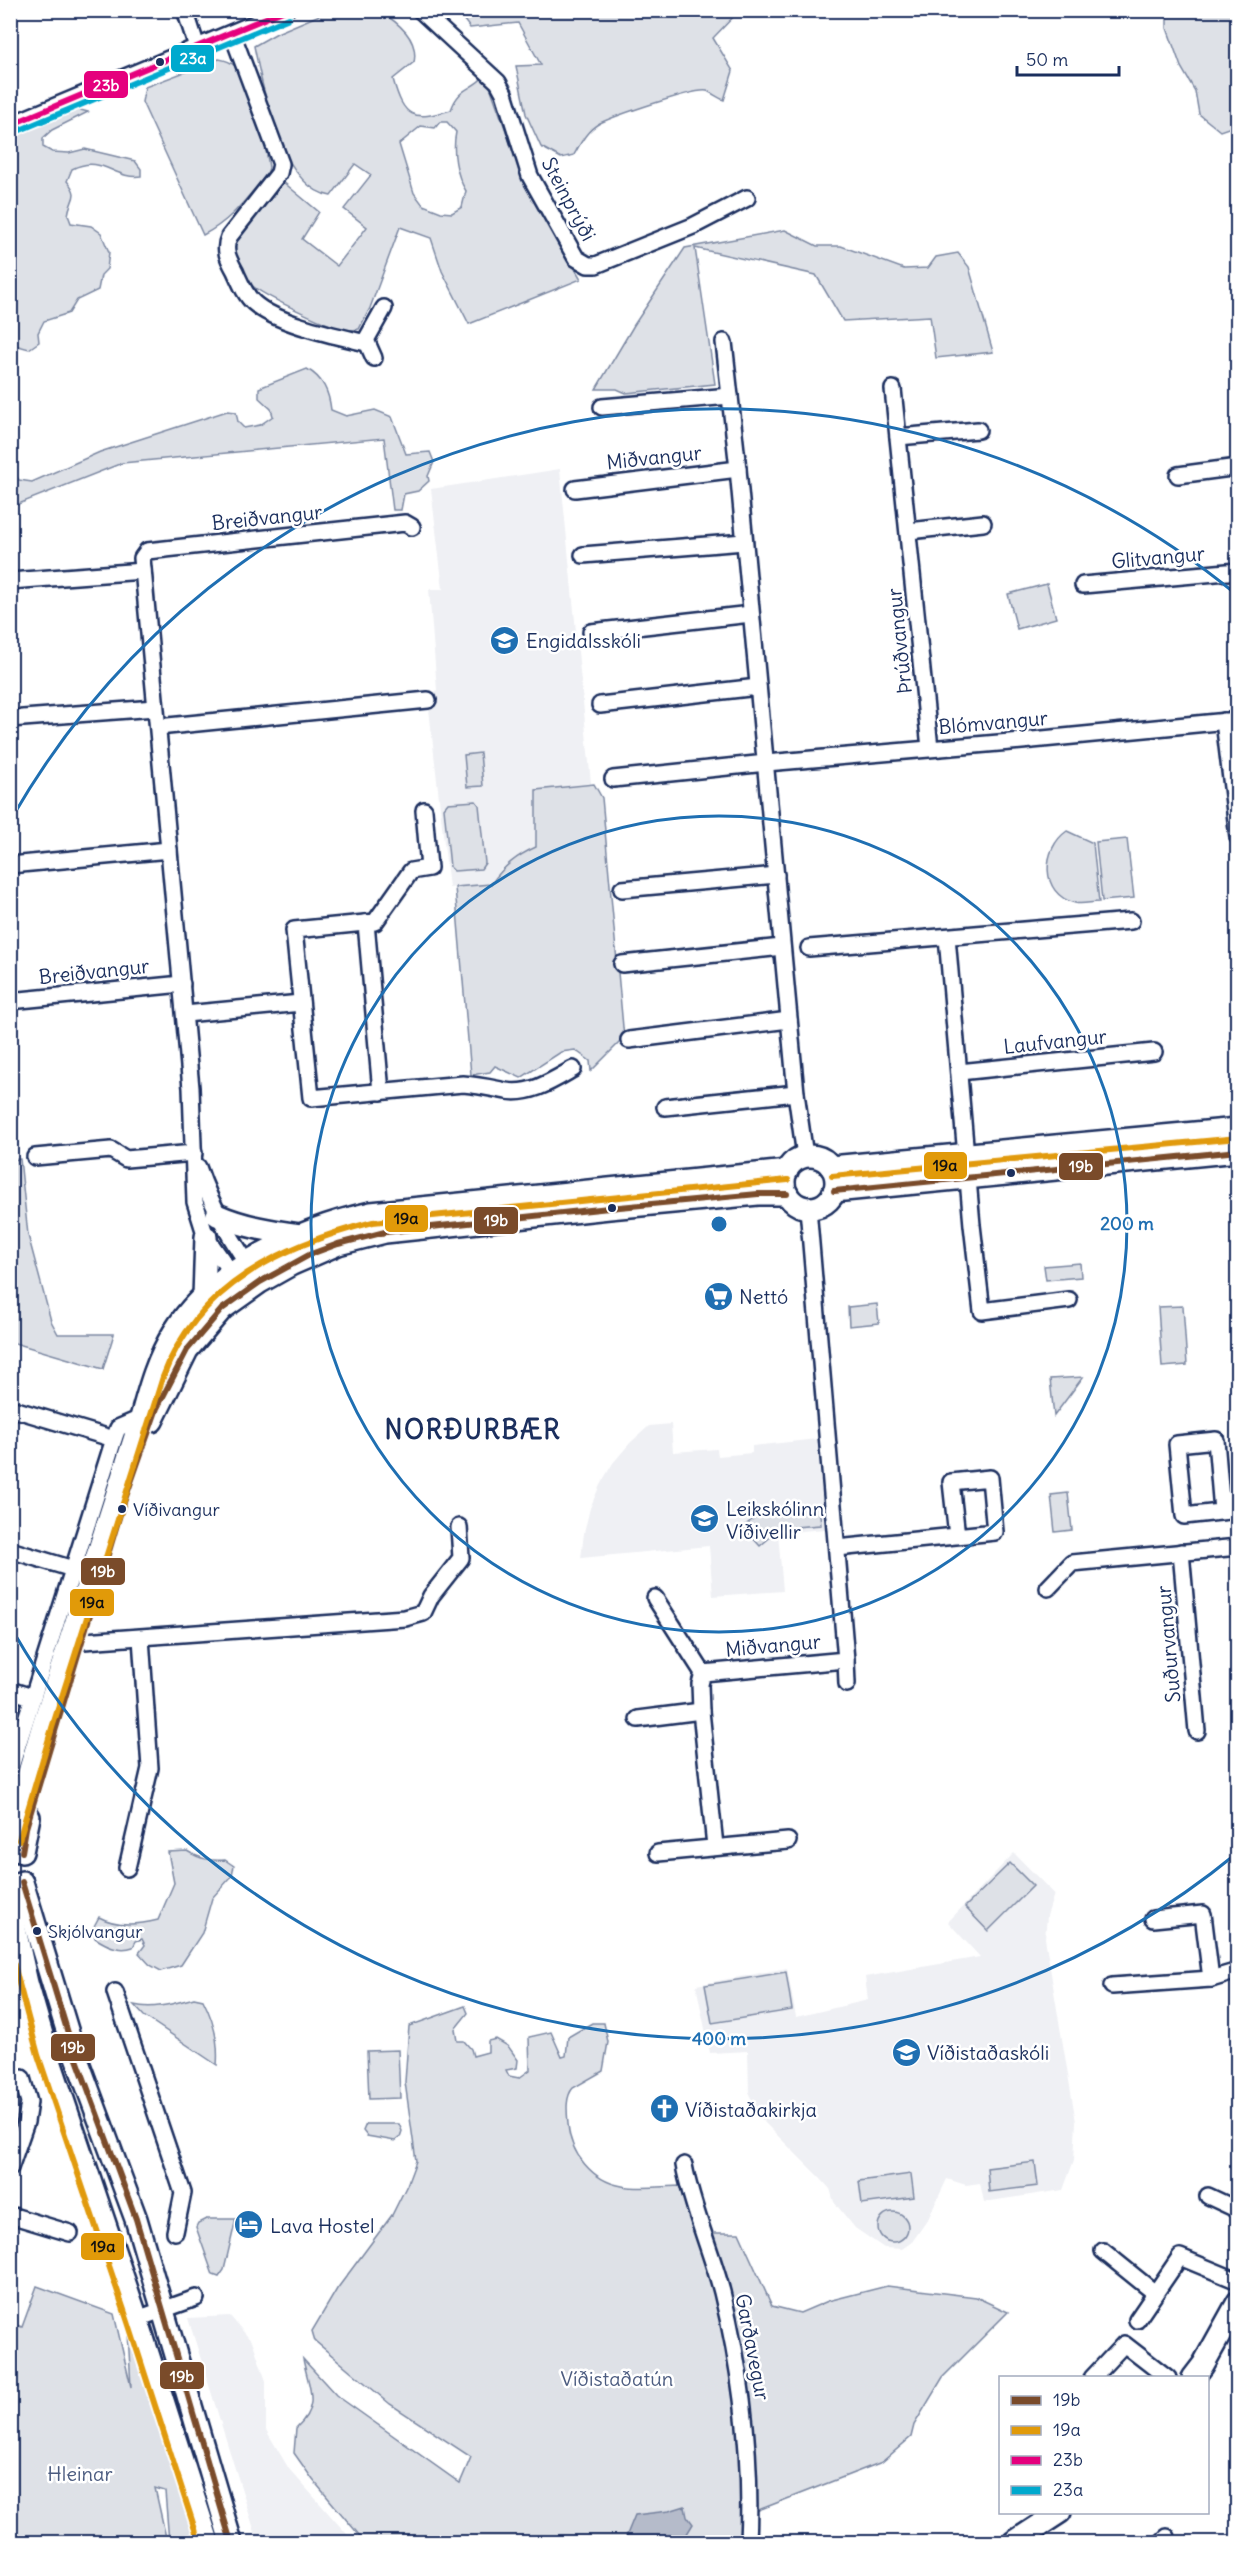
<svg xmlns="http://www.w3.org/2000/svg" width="1248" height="2553" font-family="Delius,sans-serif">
<rect width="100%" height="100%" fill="#fff"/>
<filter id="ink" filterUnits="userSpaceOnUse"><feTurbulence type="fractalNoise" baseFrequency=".0167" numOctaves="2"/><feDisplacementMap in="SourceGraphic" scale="12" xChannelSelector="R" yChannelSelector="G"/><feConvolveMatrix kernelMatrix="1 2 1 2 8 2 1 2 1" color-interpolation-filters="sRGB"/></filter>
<g filter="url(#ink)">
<!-- built -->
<g fill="#eff0f4">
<polygon points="560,469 591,783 536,791 536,847 516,857 501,869 491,884 449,888 428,700 437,690 429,589 443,589 431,489"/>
<polygon points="671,1424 673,1452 717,1449 718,1456 752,1453 752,1446 817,1439 825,1529 778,1533 783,1591 713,1596 709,1546 581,1558 584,1533 590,1508 600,1485 613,1463 630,1443 649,1426"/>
<polygon points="1014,1853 1054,1894 1047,1916 1045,1938 1076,2122 1074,2160 1063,2190 984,2202 980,2183 966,2185 947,2179 928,2219 912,2242 902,2249 884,2248 855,2228 834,2202 830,2189 821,2179 762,2120 749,2094 748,2051 710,2053 696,1985 787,1968 796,2017 868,2000 865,1977 980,1957 948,1922"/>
<polygon points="230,2316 253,2343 266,2381 266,2430 289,2469 354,2542 258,2542 188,2318"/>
</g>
<!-- green -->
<g fill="#dee1e7" stroke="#7c88a2" stroke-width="1.5" fill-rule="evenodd">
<path d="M329,11H379C398,22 419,39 414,62L393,79C404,119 413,121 451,110C459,86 473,90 484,76L488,81L524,181L581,279L469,324L442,271L431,238L400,227L370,308L359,329C355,330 349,330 345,330C327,325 263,296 250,284C241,274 233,260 234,247C235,229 270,195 282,181L319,212L302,239L337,266L367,227L344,209L371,175L355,164L331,196C280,188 263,88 254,46L277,33ZM440,122H447L456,132C452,151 456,175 466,191L462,207L452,213L441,212L423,205L414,193L399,144L421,126L435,128Z"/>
<path d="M457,11H739L713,38L733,71L724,100C718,98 712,93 707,91C694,88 615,116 600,123C587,130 581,142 574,155L561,158L541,147L526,114L516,66L541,65L518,23L470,28Z"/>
<polygon points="1167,11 1237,11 1234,18 1238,31 1237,125 1220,131 1199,114 1195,91 1181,67 1167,28"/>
<path d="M219,59C225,60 230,61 235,66C247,78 267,149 269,168L267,174C246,199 232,220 203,235L142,102L145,87Z"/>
<path d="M69,107L88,112L52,130L43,138V147L52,152L69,153L85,149L135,161L141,169V176C114,180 103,154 72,169L67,181C81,197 70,198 68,215L71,223L91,226L101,233L109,252L107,269L101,275L98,290L77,300L69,313L44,321L38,333L39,342L29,349L11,344L10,310L16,308L10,296L11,132Z"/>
<polygon points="785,230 817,246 841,246 904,269 928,268 936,257 958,253 969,267 993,352 936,358 930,316 843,321 816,275 695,248 715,384 626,393 617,389 596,389 634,325 685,248"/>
<path d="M307,369C323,378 329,392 331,410L346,416L375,410L392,417L406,454L430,452L434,462L428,476L429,481L418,491L404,494L401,510H393L384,438L122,463L11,507V469L19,480L32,482L100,452L227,411L236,412L238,422L244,428L260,425L273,416L271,409L259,398V388Z"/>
<polygon points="1047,584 1056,618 1017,629 1008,594"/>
<polygon points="480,753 483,786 467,787 464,755"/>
<path d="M594,784L602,798L624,1038L591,1071L590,1061L575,1050L561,1052L521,1078L495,1066L490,1072L471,1075L455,887L491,884C504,866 516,856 536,847V790Z"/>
<polygon points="476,801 479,805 485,863 481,869 454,871 450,867 444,808 448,803"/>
<path d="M1067,831L1093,843L1099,902C1091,902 1082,905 1075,903C1039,894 1042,848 1067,831Z"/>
<polygon points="1127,839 1134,898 1102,901 1096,842"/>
<polygon points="20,1159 28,1235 51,1321 58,1334 114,1334 103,1369 11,1342 10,1160"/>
<polygon points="1080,1263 1081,1277 1046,1280 1044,1266"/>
<polygon points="877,1304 879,1323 849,1326 848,1307"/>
<polygon points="1183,1306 1187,1365 1162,1367 1158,1307"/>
<polygon points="1083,1377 1054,1416 1050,1379"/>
<polygon points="1068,1493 1072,1530 1055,1532 1051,1495"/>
<polygon points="819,1504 821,1525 781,1528 760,1546 743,1527 767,1508"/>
<path d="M187,1851C200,1859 210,1861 225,1860L234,1866L232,1876L212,1898L202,1933L181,1965L161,1971L150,1965L139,1953L145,1945L142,1939L136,1941L133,1947C119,1952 106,1945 95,1938L93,1928L99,1917C117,1927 138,1925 158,1920L174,1883L168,1852Z"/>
<polygon points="1010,1863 1033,1886 988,1931 965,1907"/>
<polygon points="786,1972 792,2010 712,2023 705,1985"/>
<path d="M194,1998L203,2000C214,2021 219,2042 217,2065L144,2016L134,2005C154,2010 175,2003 194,1998Z"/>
<path d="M465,2006L468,2013L455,2029L457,2041H464L471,2049L473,2056L488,2052V2041L496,2039L508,2046L518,2060L517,2068L506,2070L509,2076L519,2078L530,2070L529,2037L551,2032L562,2057L566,2056L568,2037L592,2023H604L608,2042L603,2071L573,2088C565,2097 567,2112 568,2124C570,2153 592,2181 622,2186C641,2190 664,2186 683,2186L695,2233H739L772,2306L800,2313L828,2301L887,2286L976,2297L1008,2312L943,2377L914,2425L911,2437L882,2462L743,2516L742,2542H365L313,2480L294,2453L296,2428C321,2405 309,2389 303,2359L336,2395L460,2483L471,2457L390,2404L315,2341L312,2331L337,2289L392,2215L407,2185L416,2161L405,2082L409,2026Z"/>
<polygon points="398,2050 400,2098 369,2099 367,2051"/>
<polygon points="366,2124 399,2124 402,2131 400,2137 395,2141 367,2136 363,2131"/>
<polygon points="1035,2162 1038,2186 989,2192 987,2168"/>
<polygon points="911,2174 914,2197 862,2204 859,2181"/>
<circle cx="893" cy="2227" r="15"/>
<polygon points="206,2219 236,2219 224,2270 219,2277 213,2275 196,2227 198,2223"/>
<polygon points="37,2286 114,2314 131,2387 128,2333 195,2542 169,2542 165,2491 155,2488 167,2542 11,2542 11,2323 22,2327"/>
</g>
<!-- water -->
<polygon fill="#b5bbca" stroke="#77839f" stroke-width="1.5" points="685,2506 687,2516 693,2524 682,2542 624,2542 635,2515 669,2511"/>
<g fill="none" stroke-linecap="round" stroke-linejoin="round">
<defs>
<g id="street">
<polyline points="185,10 197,47"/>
<polyline points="420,10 498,82 504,93 530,176 576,258 588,265 596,265 693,226 747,198"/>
<path d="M232,33L281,164L279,173L229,237C223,250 229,260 235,271C240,282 245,295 254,303C276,323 332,335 362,342L366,340L384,308"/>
<polyline points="10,125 286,10"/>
<polyline points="366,340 374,358"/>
<polyline points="724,342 738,469 796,1093 805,1156"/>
<polyline points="893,389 930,748"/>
<polyline points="602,407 730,396"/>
<polyline points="898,437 978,430"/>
<polyline points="1178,475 1238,467"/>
<polyline points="575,489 738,469"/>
<polyline points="909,531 983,523"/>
<polyline points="583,555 744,542"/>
<polyline points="10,581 143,571"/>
<polyline points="1083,585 1238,571"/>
<polyline points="591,632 751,614"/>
<polyline points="600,705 758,687"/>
<polyline points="10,719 155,708"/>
<polyline points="1224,721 1238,837"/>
<polyline points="158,727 428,700"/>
<polyline points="613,779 766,763 1022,741 1238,720"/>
<path d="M424,810L429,868L411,871L375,922L294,930L311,1098L463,1084C478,1085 491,1088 506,1091C531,1095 552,1081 573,1069"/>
<polyline points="10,865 169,850"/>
<polyline points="622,889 776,875"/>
<polyline points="366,923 381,1092"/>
<polyline points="947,937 972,1225 982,1311 1069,1300"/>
<polyline points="809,948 1131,921"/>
<polyline points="622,964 782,947"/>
<polyline points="10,1001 182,984"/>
<polyline points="185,1014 301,1003"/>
<polyline points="629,1040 789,1020"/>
<polyline points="959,1072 1154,1052"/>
<polyline points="665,1107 796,1093"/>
<polyline points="35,1157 111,1150 126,1159 194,1153"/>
<path d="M198,1167C212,1209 235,1246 260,1282"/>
<polyline points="248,1290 232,1274 206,1237 195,1202 191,1088 142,558 147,551 405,523 412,527"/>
<polyline points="10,1408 114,1439"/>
<polyline points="1222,1511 1216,1440 1177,1444 1184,1516 1238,1510"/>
<polyline points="837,1548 995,1532 990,1478 951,1482 957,1536"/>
<polyline points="10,1550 73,1569"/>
<polyline points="1181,1552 1197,1731"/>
<polyline points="1048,1588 1072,1563 1238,1547"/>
<polyline points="655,1598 703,1673"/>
<polyline points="70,1642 405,1618 423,1613 431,1596 461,1558 459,1527"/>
<polyline points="846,1660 847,1684"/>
<polyline points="10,1690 32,1697"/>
<polyline points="638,1719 701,1711"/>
<polyline points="10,1770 114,1439 118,1428 141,1418"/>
<polyline points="715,1846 701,1711 700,1684 703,1673 846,1660 808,1208"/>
<polyline points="658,1853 788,1841"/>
<polyline points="127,1868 150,1768 141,1638"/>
<polyline points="1153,1919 1203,1914 1211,1979"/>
<polyline points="1112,1986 1211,1979 1238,1971"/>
<polyline points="115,1992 183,2193 175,2232"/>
<path d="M684,2165C692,2208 711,2250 722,2292C742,2374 752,2458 748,2542"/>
<polyline points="10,2168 26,2122 29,2102 22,2078"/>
<polyline points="1208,2196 1238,2210"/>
<polyline points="10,2215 70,2233"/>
<polyline points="1103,2251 1155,2293"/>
<polyline points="137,2319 196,2298"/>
<polyline points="1137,2320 1180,2257 1238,2281"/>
<polyline points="1092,2378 1124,2344 1168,2378"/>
<polyline points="1162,2542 1167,2537"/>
</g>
<g id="secondary">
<circle cx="810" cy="1182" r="26"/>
<polyline points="831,1167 1238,1129"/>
<polyline points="834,1191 1238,1151"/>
<path d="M217,1215C244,1227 272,1231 300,1235"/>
<polyline points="204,1297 206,1237"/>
<polyline points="152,1421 187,1350 222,1309 260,1282 292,1264 338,1244 385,1232 609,1208 758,1194 787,1194"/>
<path d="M10,1837L43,1725L141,1418C149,1389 157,1359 174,1332C214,1268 299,1229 371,1213L787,1171"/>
<polyline points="22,1852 29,1817"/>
<polyline points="22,1882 71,2043 136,2219 231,2542"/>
<polyline points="10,1907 27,1983 47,2052 137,2319 208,2542"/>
<polyline points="1193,2378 1203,2365 1238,2302"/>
<polyline points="1014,2542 1060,2512"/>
</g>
</defs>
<!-- street casing -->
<use href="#street" stroke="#1b2f5e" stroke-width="20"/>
<!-- secondary casing -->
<use href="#secondary" stroke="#1b2f5e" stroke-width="26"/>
<!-- street -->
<use href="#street" stroke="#fff" stroke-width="15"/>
<!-- secondary -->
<use href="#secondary" stroke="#fff" stroke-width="21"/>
<defs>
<g id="bus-1">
<polyline points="834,1191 1238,1151"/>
<polyline points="22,1852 26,1828 122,1508 157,1408 187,1350 222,1309 260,1282 311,1254 338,1244 385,1232 609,1208 758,1194 787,1194"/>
<polyline points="22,1882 71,2043 136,2219 231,2542"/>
</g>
<g id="bus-2">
<polyline points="832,1176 1238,1138"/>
<path d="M19,1840L52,1728L163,1377C197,1285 283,1245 373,1222L788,1180"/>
<polyline points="10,1950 38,2055 128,2322 199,2542"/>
</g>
<polyline id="bus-3" points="10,125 285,10"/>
<polyline id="bus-4" points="13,133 289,18"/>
</defs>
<!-- bus-1 casing -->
<use href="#bus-1" stroke="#fff" stroke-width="10"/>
<!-- bus-2 casing -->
<use href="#bus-2" stroke="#fff" stroke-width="10"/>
<!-- bus-3 casing -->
<use href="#bus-3" stroke="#fff" stroke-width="10"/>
<!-- bus-4 casing -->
<use href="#bus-4" stroke="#fff" stroke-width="10"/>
<!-- bus-1 -->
<use href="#bus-1" stroke="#7a4b2a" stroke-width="6"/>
<!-- bus-2 -->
<use href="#bus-2" stroke="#e19a09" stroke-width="6"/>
<!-- bus-3 -->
<use href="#bus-3" stroke="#e5007d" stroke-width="6"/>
<!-- bus-4 -->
<use href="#bus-4" stroke="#00a9ce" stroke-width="6"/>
</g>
</g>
<!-- distance rings -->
<g fill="none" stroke="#1f6fb2" stroke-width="3">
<circle cx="719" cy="1224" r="408"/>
<path d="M1237 1853A815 815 0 0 1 13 1631M13 816A815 815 0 0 1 1237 595"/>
</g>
<!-- icons -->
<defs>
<symbol id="school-disc" viewBox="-11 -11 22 22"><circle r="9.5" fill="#1f6fb2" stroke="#fff"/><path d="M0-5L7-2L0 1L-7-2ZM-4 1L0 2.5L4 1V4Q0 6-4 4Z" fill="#fff"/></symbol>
<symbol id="supermarket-disc" viewBox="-11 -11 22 22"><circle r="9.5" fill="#1f6fb2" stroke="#fff"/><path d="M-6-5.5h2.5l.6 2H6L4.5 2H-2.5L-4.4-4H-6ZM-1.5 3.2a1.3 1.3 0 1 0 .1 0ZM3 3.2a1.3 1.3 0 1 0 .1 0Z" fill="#fff"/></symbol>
<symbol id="church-disc" viewBox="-11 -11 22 22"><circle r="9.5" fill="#1f6fb2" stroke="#fff"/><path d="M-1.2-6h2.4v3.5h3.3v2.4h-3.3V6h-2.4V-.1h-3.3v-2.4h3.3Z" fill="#fff"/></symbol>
<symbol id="hotel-disc" viewBox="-11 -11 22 22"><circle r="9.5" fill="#1f6fb2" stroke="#fff"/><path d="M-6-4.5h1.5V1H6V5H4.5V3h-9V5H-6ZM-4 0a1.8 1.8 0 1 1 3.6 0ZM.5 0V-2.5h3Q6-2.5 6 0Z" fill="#fff"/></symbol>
</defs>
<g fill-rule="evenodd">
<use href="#school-disc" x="488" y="624" width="33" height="33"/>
<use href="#supermarket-disc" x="702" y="1280" width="33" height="33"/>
<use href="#school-disc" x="688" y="1502" width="33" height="33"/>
<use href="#school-disc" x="890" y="2036" width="33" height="33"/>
<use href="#church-disc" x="648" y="2092" width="33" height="33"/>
<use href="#hotel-disc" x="232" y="2208" width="33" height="33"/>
</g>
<!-- markers -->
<g fill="#1b2f5e" stroke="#fff" stroke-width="2">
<circle cx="160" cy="62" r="5"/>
<circle cx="1011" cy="1173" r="5"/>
<circle cx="612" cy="1208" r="5"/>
<circle cx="122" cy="1509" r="5"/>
<circle cx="37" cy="1931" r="5"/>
</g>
<g text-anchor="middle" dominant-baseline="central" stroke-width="5" stroke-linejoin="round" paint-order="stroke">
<!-- bus labels -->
<g font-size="18" fill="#1b2f5e" stroke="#fff" text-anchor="start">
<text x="133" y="1509">Víðivangur</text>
<text x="48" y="1931">Skjólvangur</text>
</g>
<!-- street labels -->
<g font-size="20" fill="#1b2f5e" stroke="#fff">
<text transform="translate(569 199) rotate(62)">Steinprýði</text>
<text transform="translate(654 457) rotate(-6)">Miðvangur</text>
<text transform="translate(267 517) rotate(-6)">Breiðvangur</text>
<text transform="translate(1158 557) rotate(-5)">Glitvangur</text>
<text transform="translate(899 641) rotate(-96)">Þrúðvangur</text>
<text transform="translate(993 722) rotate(-5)">Blómvangur</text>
<text transform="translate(94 971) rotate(-6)">Breiðvangur</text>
<text transform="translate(1055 1041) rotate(-6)">Laufvangur</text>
<text transform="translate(1168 1644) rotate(-95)">Suðurvangur</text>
<text transform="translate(773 1645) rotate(-5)">Miðvangur</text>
<text transform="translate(753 2347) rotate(79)">Garðavegur</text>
</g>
<!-- poi labels -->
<g font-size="20" fill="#1b2f5e" stroke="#fff" text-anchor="start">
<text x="526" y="640">Engidalsskóli</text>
<text x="739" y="1296">Nettó</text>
<text x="726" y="1508">Leikskólinn<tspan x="726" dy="23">Víðivellir</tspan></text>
<text x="927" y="2052">Víðistaðaskóli</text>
<text x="685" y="2109">Víðistaðakirkja</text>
<text x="270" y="2225">Lava Hostel</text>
</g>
<!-- park labels -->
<g font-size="20" fill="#4c5c80" stroke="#fff">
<text x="617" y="2378">Víðistaðatún</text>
<text x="80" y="2473">Hleinar</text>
</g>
<!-- district labels -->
<g font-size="26" font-weight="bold" letter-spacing="1.5" fill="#1b2f5e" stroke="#fff">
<text x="473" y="1429">NORÐURBÆR</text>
</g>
</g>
<circle cx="719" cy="1224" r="9" fill="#1f6fb2" stroke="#fff" stroke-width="3"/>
<g font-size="18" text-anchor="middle" font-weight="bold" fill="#1f6fb2" stroke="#fff" stroke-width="5" stroke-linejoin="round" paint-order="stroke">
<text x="1127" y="1230">200 m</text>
<text x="719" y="2045">400 m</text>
</g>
<g stroke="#fff" stroke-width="2">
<rect x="170" y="44" width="45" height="29" rx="6" fill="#00a9ce"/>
<rect x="83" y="70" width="46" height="29" rx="6" fill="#e5007d"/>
<rect x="923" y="1151" width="45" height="29" rx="6" fill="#e19a09"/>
<rect x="1058" y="1152" width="46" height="29" rx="6" fill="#7a4b2a"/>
<rect x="384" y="1204" width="45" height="29" rx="6" fill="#e19a09"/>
<rect x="473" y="1206" width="46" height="29" rx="6" fill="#7a4b2a"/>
<rect x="80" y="1557" width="46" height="29" rx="6" fill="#7a4b2a"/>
<rect x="69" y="1588" width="46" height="29" rx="6" fill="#e19a09"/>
<rect x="50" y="2033" width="46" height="29" rx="6" fill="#7a4b2a"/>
<rect x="80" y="2232" width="45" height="29" rx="6" fill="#e19a09"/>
<rect x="159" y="2361" width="46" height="29" rx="6" fill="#7a4b2a"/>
</g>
<g font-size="16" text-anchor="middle" font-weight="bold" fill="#fff">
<text x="193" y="64">23a</text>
<text x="106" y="91">23b</text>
<text x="1081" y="1172">19b</text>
<text x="496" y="1226">19b</text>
<text x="103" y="1577">19b</text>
<text x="73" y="2053">19b</text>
<text x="182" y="2382">19b</text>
</g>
<g font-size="16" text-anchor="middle" font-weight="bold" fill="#111">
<text x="945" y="1171">19a</text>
<text x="406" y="1224">19a</text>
<text x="92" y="1608">19a</text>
<text x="103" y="2252">19a</text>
</g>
<!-- margin -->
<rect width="1248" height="2553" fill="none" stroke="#fff" stroke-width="36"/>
<rect x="18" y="18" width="1212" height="2517" fill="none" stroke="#1b2f5e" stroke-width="2" filter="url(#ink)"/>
<!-- legend -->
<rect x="999" y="2376" width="210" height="138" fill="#ffffff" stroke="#a4acbf" stroke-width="1.5"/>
<rect x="1011" y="2396" width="30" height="9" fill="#7a4b2a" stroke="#a4acbf" stroke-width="1.5"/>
<text x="1053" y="2406" font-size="18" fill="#1b2f5e">19b</text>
<rect x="1011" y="2426" width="30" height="9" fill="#e19a09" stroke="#a4acbf" stroke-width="1.5"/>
<text x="1053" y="2436" font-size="18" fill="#1b2f5e">19a</text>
<rect x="1011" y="2456" width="30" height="9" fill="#e5007d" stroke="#a4acbf" stroke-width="1.5"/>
<text x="1053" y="2466" font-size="18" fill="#1b2f5e">23b</text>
<rect x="1011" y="2486" width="30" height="9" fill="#00a9ce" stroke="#a4acbf" stroke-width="1.5"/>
<text x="1053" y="2496" font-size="18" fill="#1b2f5e">23a</text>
<!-- scale -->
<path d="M1017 66v9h102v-9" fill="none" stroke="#1b2f5e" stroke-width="3"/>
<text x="1026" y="66" font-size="18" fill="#1b2f5e" stroke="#ffffff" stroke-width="4.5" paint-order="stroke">50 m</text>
</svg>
